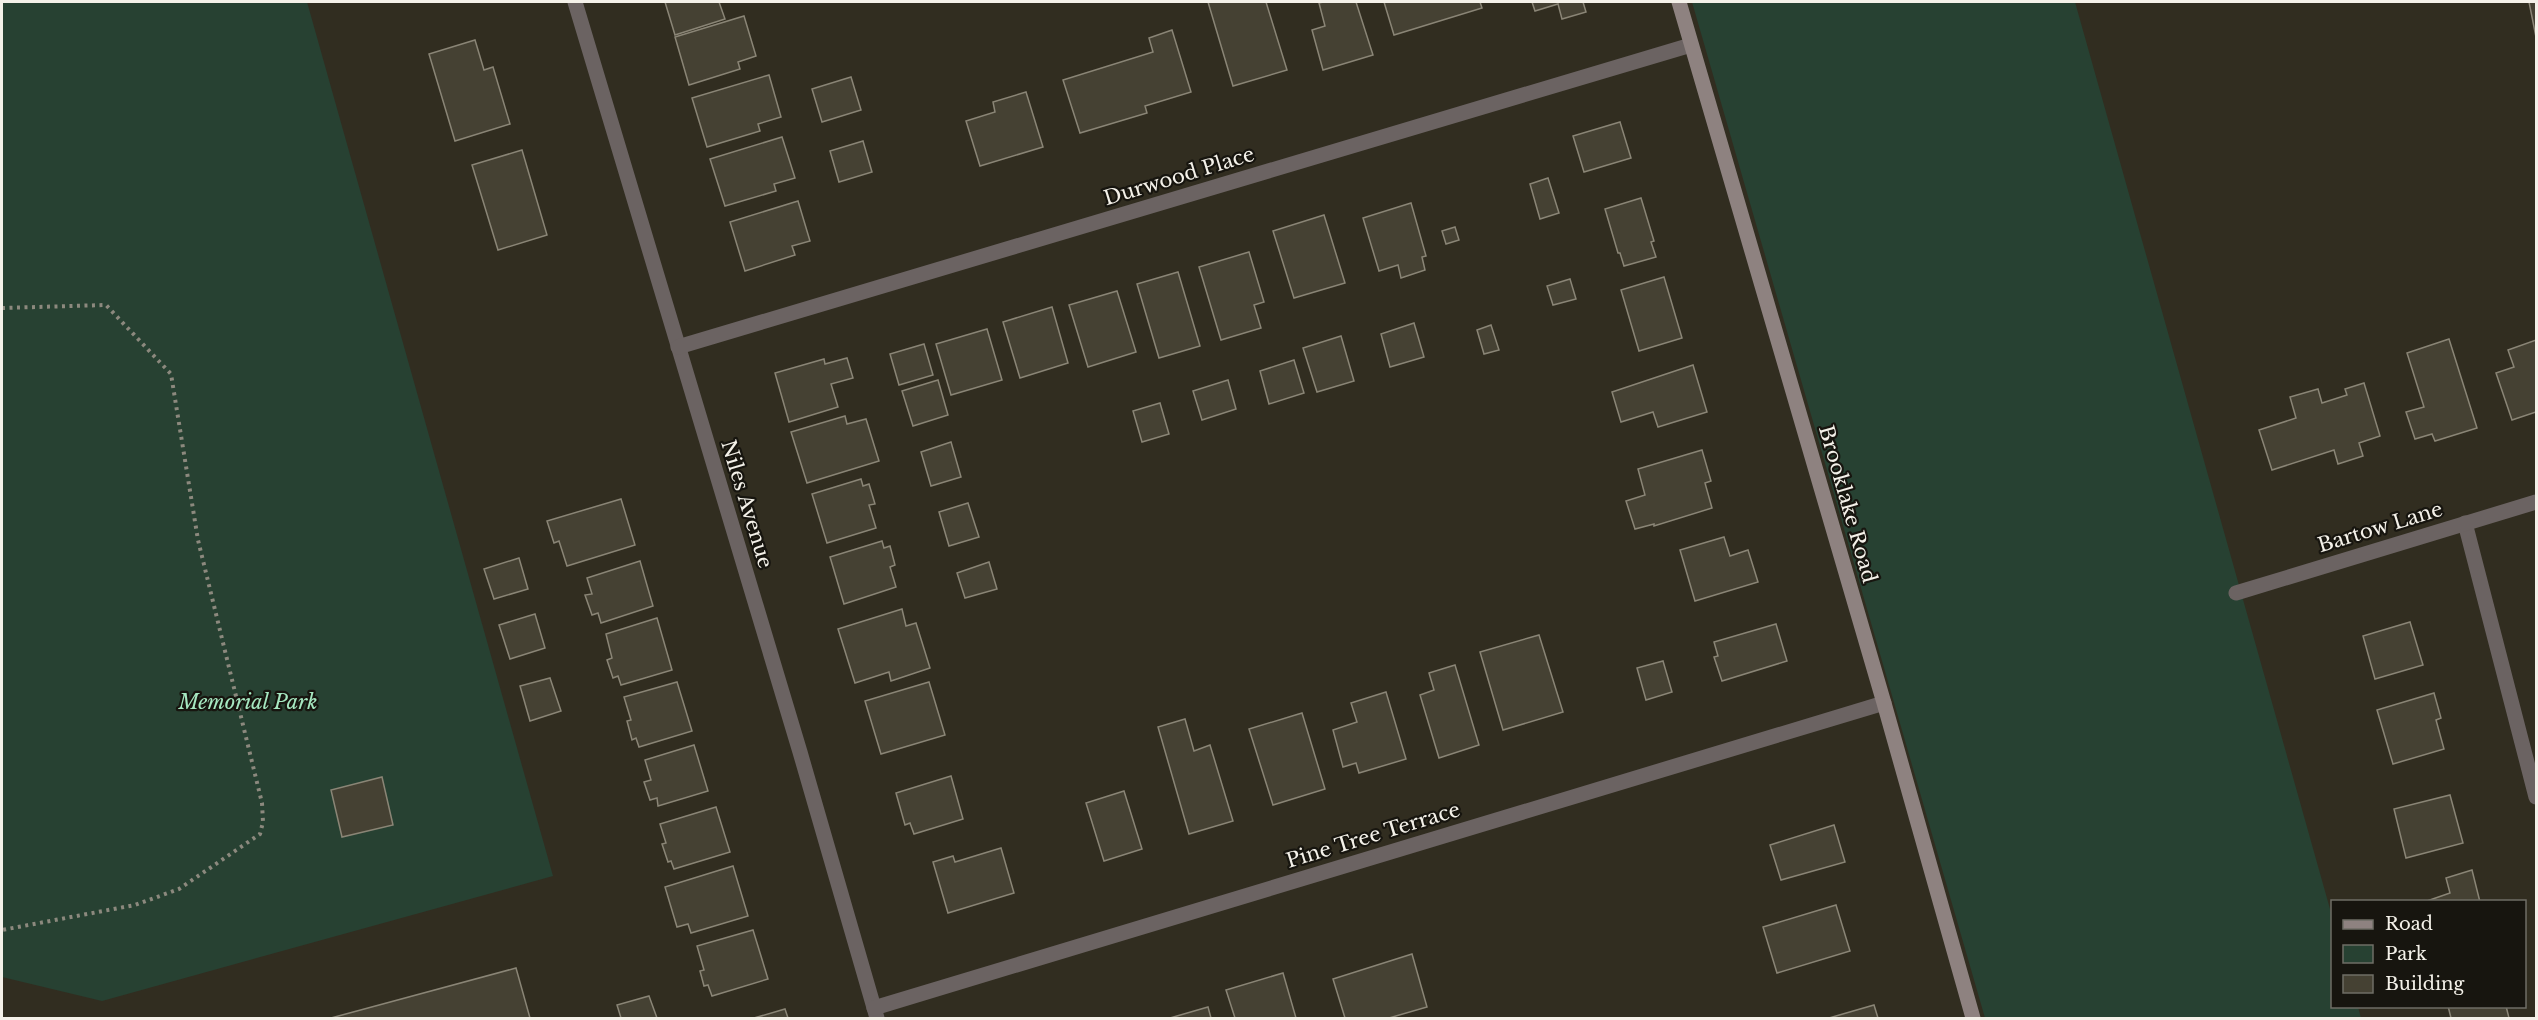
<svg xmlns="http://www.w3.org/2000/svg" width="2538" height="1020" font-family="'Libre Baskerville',serif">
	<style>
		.green { fill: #274132 }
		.building { fill: #454133; stroke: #8a8576; stroke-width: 1.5 }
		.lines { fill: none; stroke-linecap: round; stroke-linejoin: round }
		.path { stroke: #8c897e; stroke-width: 4; stroke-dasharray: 3 4.5; stroke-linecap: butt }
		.street { stroke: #6b6362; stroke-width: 15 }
		.secondary { stroke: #8e8280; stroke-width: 15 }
		.labels { text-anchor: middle; stroke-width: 4.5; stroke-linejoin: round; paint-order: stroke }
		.street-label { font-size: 20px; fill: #f4f1e9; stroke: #17150f }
		.park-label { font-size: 20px; font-style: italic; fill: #a6e8c1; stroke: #17150f }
	</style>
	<rect width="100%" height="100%" fill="#312d20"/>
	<g class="green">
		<polygon points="2,2 307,2 553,876 102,1001 2,977"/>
		<polygon points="1692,2 2075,2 2332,916 2332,1006 2358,1007 2361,1018 1985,1018"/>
	</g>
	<g class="building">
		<polygon points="665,2 719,2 725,19 675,35"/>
		<polygon points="1208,2 1266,2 1287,70 1233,86"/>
		<polygon points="1323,2 1356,2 1373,55 1323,70 1312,30 1325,26 1319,3"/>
		<polygon points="1384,2 1480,2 1482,8 1394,35"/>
		<polygon points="1532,2 1583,2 1586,12 1562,19 1558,4 1535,11"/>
		<polygon points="2529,2 2536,2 2536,37"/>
		<polygon points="744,16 756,56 738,62 740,69 689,85 675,37"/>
		<polygon points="1172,30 1191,92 1145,106 1147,113 1080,133 1063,80 1153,52 1149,38"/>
		<polygon points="475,40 484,70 493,67 510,124 455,141 429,54"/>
		<polygon points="769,75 781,117 758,124 760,131 707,147 692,98"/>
		<polygon points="851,77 861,110 822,122 812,89"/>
		<polygon points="1026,92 1043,147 980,166 966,121 995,112 993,102"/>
		<polygon points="1620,122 1631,158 1584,172 1573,136"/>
		<polygon points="782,137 795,178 774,184 776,191 725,206 710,159"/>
		<polygon points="863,141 872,172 839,182 830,151"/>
		<polygon points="522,150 547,235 498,250 472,165"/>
		<polygon points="1548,178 1559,213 1540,219 1530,184"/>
		<polygon points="1641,198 1654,241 1651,242 1656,257 1624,266 1620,253 1618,253 1605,209"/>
		<polygon points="798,201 810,241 792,246 795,255 745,271 730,222"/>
		<polygon points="1411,203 1426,256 1422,257 1425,270 1401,278 1398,265 1379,271 1363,218"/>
		<polygon points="1324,215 1345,283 1294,298 1273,231"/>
		<polygon points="1455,227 1459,240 1446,244 1442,231"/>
		<polygon points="1249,252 1264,302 1254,305 1261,328 1221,340 1199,267"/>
		<polygon points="1178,272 1200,346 1159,358 1137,284"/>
		<polygon points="1664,277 1682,338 1639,351 1621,290"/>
		<polygon points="1570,279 1576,299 1553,305 1547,286"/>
		<polygon points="1117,291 1136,352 1088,367 1069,305"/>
		<polygon points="1052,307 1068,363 1020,378 1003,322"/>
		<polygon points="1414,323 1424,357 1390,367 1381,334"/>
		<polygon points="1491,325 1499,350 1484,354 1477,330"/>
		<polygon points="987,329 1002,380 951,395 936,344"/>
		<polygon points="1341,336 1354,381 1317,392 1303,348"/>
		<polygon points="2449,339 2477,428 2435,441 2432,434 2415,439 2406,412 2424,407 2407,353"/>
		<polygon points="2536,340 2536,412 2512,420 2496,373 2514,367 2508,350"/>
		<polygon points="924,344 933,375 899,385 890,354"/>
		<polygon points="847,358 853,378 831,384 838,407 789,422 775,373 824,359 825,364"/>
		<polygon points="1294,360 1304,393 1269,404 1260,371"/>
		<polygon points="1693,365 1707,412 1658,427 1653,412 1621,422 1612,392"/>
		<polygon points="938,380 948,415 913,426 902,391"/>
		<polygon points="1228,380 1236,409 1202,420 1193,391"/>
		<polygon points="2364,383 2380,436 2359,443 2363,456 2338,464 2334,450 2272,470 2259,430 2296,418 2290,397 2318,389 2322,403 2347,395 2345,389"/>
		<polygon points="1160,403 1169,434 1142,442 1133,411"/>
		<polygon points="845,416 847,424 866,419 879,461 807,483 791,432"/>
		<polygon points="951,442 961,477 931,486 921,452"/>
		<polygon points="1702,450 1711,481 1705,483 1712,508 1654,526 1654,524 1635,529 1626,501 1645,495 1638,469"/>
		<polygon points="861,479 863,486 869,484 875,504 869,505 876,528 827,543 812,494"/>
		<polygon points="621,499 635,545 567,566 559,541 554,543 547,521"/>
		<polygon points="968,503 979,537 949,546 939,512"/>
		<polygon points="1724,537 1730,556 1748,550 1758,582 1695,601 1680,550"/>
		<polygon points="882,541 884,548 890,546 895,565 890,567 896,587 844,604 830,557"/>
		<polygon points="519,558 528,589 494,599 484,569"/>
		<polygon points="640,561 653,606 601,623 598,613 592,615 585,595 592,594 587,578"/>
		<polygon points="989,562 997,589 965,598 957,573"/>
		<polygon points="902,609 906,626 916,623 930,668 891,681 889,672 855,683 838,629"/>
		<polygon points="535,614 545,648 510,659 499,625"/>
		<polygon points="657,618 672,670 621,685 618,676 613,678 607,660 612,658 606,634"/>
		<polygon points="2410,622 2423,665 2375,679 2363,636"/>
		<polygon points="1776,624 1787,661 1722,681 1714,657 1718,656 1714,642"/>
		<polygon points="1539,635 1563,712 1503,730 1480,652"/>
		<polygon points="1663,661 1672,692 1646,700 1637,668"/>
		<polygon points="1455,665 1479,745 1439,758 1420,695 1434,690 1429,673"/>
		<polygon points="550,678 561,711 530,721 520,686"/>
		<polygon points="677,682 692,731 639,747 636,738 632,740 627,721 631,720 624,697"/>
		<polygon points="929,682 945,735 881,754 865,701"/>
		<polygon points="1386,692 1406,759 1359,773 1356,763 1343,767 1333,730 1357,722 1351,703"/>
		<polygon points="2434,693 2441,718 2436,720 2444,749 2393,764 2377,710"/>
		<polygon points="1302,713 1325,789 1273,805 1249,729"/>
		<polygon points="1185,719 1194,751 1210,745 1233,821 1189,834 1158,727"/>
		<polygon points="694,745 708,791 658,806 657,798 650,800 644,782 651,780 645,760"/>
		<polygon points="951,776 963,819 914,834 910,823 905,825 896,793"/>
		<polygon points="382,777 393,825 342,837 331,790"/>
		<polygon points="1124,791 1142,849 1104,861 1086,803"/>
		<polygon points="2450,795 2463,843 2406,858 2394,809"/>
		<polygon points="716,807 730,852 674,869 671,861 668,862 662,844 666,843 660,824"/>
		<polygon points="1834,825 1845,862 1781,880 1770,845"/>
		<polygon points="1001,848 1014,893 948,913 933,862 953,856 955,862"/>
		<polygon points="733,866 748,916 691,933 688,924 677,927 665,887"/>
		<polygon points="2472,870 2480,902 2424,902 2450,893 2446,878"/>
		<polygon points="1836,905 1850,951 1777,973 1763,927"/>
		<polygon points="753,930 768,979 712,996 708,985 704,986 700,971 704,970 697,946"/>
		<polygon points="1412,954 1427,1007 1389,1018 1345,1018 1333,979"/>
		<polygon points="516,968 530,1018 331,1018"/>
		<polygon points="1283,973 1296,1018 1235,1018 1226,990"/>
		<polygon points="649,996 657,1018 621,1018 617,1005"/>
		<polygon points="1874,1005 1878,1018 1829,1018"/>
		<polygon points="2448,1006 2506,1006 2509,1018 2451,1018"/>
		<polygon points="1208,1007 1211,1018 1170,1018"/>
		<polygon points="785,1009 788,1018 754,1018"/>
	</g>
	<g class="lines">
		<polyline class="path" points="2,308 106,305 171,374 198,540 262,803 263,822 260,834 179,889 135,905 2,930"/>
		<g class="street">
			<polyline points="575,2 800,752 877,1018"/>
			<polyline points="678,347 1691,45"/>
			<polyline points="2465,523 2536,797"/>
			<polyline points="2236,593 2536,502"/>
			<polyline points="874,1008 1884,703"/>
		</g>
		<polyline class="secondary" points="1679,2 1884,703 1973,1018"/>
	</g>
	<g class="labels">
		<g class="street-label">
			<text transform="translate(1179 176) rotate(-17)" y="7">Durwood Place</text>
			<text transform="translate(747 504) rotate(73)" y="7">Niles Avenue</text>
			<text transform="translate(1848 504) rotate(74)" y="7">Brooklake Road</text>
			<text transform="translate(2380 527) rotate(-17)" y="7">Bartow Lane</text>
			<text transform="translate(1373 835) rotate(-17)" y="7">Pine Tree Terrace</text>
		</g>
		<g class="park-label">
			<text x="248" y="709">Memorial Park</text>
		</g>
	</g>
	<rect width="2538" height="1020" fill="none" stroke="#f4f1e9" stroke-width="6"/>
	<rect x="2331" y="900" width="195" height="108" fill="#17150f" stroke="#6f6d66" stroke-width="1.5"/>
	<rect x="2343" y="920" width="30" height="9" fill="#8e8280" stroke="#6f6d66" stroke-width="1.5"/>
	<text x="2385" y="930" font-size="18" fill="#f4f1e9">Road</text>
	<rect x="2343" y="945" width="30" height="18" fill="#274132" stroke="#6f6d66" stroke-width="1.5"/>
	<text x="2385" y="960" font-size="18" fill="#f4f1e9">Park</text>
	<rect x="2343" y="975" width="30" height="18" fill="#454133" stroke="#6f6d66" stroke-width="1.5"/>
	<text x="2385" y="990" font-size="18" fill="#f4f1e9">Building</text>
</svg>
